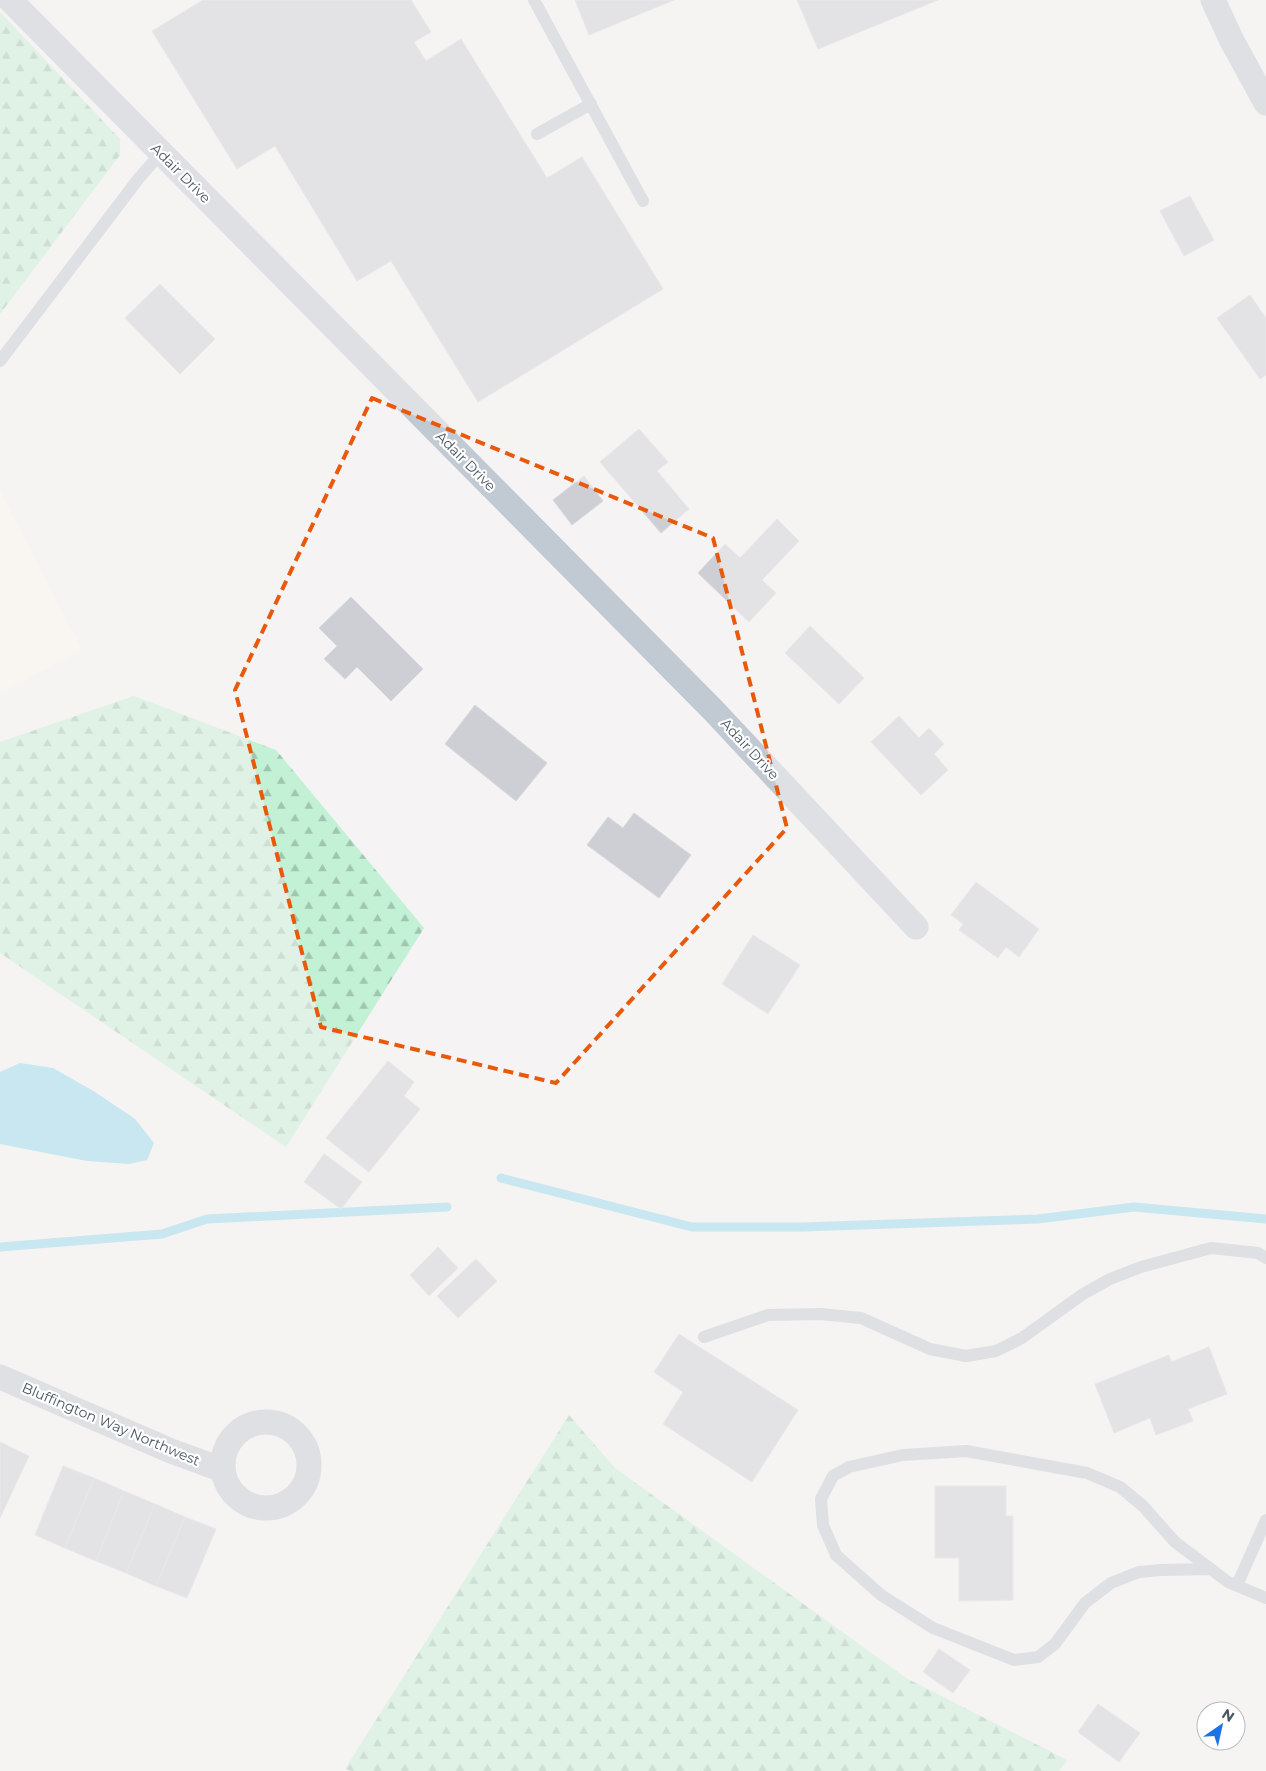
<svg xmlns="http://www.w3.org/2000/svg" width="1266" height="1771" font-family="Montserrat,sans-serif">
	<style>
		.commercial { fill: #fdf9ef }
		.forest { fill: url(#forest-firs) }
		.water { fill: #90daee }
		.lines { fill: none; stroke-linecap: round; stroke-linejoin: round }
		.stream { stroke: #90daee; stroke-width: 9 }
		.building { fill: #cdcfd5; stroke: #d7d9de }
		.service { stroke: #c1cad2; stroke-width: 12 }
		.minor { stroke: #c1cad2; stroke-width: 25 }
		.marked { fill: none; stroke: #e8590c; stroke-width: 4; stroke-dasharray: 10 6; stroke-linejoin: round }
		.labels { text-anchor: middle; stroke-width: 4.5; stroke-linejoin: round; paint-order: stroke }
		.street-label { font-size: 14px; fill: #4a5661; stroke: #fff }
	</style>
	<defs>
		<pattern id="forest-firs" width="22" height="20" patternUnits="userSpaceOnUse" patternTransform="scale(1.25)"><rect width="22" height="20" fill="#c3f1d5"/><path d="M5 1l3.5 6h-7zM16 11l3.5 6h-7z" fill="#a0c6b0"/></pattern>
	</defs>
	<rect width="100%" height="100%" fill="#f5f3f3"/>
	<polygon class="commercial" points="0,491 82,649 0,694"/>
	<g class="forest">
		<polygon points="0,12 120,139 120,155 0,314"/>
		<polygon points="134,696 276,750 424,928 286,1147 0,953 0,742"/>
		<polygon points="569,1415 615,1468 906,1678 1067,1760 1059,1771 352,1771 345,1769"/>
	</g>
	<polygon class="water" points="20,1063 53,1068 95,1092 135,1119 154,1143 147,1160 129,1164 87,1161 0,1144 0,1072"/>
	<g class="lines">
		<g class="stream">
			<polyline points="501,1178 692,1227 802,1227 1038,1219 1134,1207 1266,1219"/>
			<polyline points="0,1247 162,1234 207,1219 447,1207"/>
		</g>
	</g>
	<g class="building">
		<polygon points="203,0 411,0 431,32 414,42 426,61 461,39 547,178 582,157 663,289 478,402 391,261 357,281 275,146 237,169 152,31"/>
		<polygon points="575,0 674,0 589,35"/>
		<polygon points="797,0 938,0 818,49"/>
		<polygon points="1190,196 1214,240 1184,256 1160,211"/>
		<polygon points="160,284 215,339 180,374 125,318"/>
		<polygon points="1250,295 1266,318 1266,375 1260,379 1217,318"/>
		<polygon points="639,429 668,462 657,471 689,509 661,533 600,462"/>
		<polygon points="584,476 603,501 572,525 553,500"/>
		<polygon points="777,519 799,541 762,580 776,593 749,622 698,573 725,544 740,558"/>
		<polygon points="351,597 423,669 391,701 357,667 345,679 324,659 337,646 319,628"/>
		<polygon points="810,626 864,678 839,704 785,653"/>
		<polygon points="475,705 547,763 516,801 445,744"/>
		<polygon points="899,716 919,738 929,728 944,744 934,754 948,770 921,795 871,742"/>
		<polygon points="634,813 691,855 659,898 587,845 608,817 623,828"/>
		<polygon points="976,882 1039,929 1019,957 1006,947 998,958 959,930 963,924 951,915"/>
		<polygon points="753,935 800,965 768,1014 722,984"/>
		<polygon points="388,1061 414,1082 404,1096 420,1109 369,1172 326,1138"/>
		<polygon points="324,1154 362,1182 341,1209 304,1182"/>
		<polygon points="438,1247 458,1268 429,1296 410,1275"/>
		<polygon points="476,1259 497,1281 458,1318 437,1296"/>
		<polygon points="679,1334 798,1410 752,1482 663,1424 683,1392 654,1372"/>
		<polygon points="1209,1347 1227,1394 1188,1409 1193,1421 1156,1435 1150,1418 1114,1433 1095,1384 1169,1355 1171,1362"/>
		<polygon points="0,1442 29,1456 0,1518"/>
		<polygon points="63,1466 94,1478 65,1548 35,1535"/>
		<polygon points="94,1478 124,1491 96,1561 65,1548"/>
		<polygon points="935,1486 1006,1486 1006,1516 1013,1516 1013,1600 959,1601 959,1558 935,1558"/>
		<polygon points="124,1491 155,1504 126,1573 96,1561"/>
		<polygon points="155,1504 185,1517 156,1586 126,1573"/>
		<polygon points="185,1517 216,1529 187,1598 156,1586"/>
		<polygon points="939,1649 970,1670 953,1693 923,1672"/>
		<polygon points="1098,1704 1140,1733 1119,1762 1078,1732"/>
	</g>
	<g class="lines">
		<g class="service">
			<polyline points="534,0 643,201"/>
			<polyline points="537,134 591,104"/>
			<polyline points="0,361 139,178 161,153"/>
			<polyline points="704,1337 768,1315 820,1314 861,1318 930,1349 966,1356 996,1351 1022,1338 1083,1294 1110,1279 1141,1267 1211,1248 1258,1253 1266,1258"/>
			<polyline points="1211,1569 1161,1570 1139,1572 1111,1583 1085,1603 1055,1644 1038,1657 1014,1660 933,1628 881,1595 836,1555 823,1525 821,1499 833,1476 849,1467 903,1455 966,1451 1087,1473 1120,1487 1143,1506 1175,1542 1228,1582 1266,1598"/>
			<polyline points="1237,1585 1266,1520"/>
		</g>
		<g class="minor">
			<polyline points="10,0 713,710 916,927"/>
			<polyline points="1213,0 1231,39 1266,103"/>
			<polyline points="0,1377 171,1451 223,1470"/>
			<circle cx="266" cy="1465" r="43"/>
		</g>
	</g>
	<path d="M0 0H1266V1771H0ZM372,398L713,538L787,828L556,1083L321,1027L235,690Z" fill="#f5f3f3" fill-opacity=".55" fill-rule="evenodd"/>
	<path class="marked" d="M372,398L713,538L787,828L556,1083L321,1027L235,690Z"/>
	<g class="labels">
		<g class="street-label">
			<text transform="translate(181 173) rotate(45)" y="5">Adair Drive</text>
			<text transform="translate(466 461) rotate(45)" y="5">Adair Drive</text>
			<text transform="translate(750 749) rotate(47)" y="5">Adair Drive</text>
			<text transform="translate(111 1424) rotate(23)" y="5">Bluffington Way Northwest</text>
		</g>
	</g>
	<g transform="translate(1221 1726) rotate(34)"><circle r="24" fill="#ffffff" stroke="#b7bbc0"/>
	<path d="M0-4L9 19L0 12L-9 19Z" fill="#1a73e8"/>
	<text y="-8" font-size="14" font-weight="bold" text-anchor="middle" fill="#4a5661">N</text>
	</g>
</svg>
